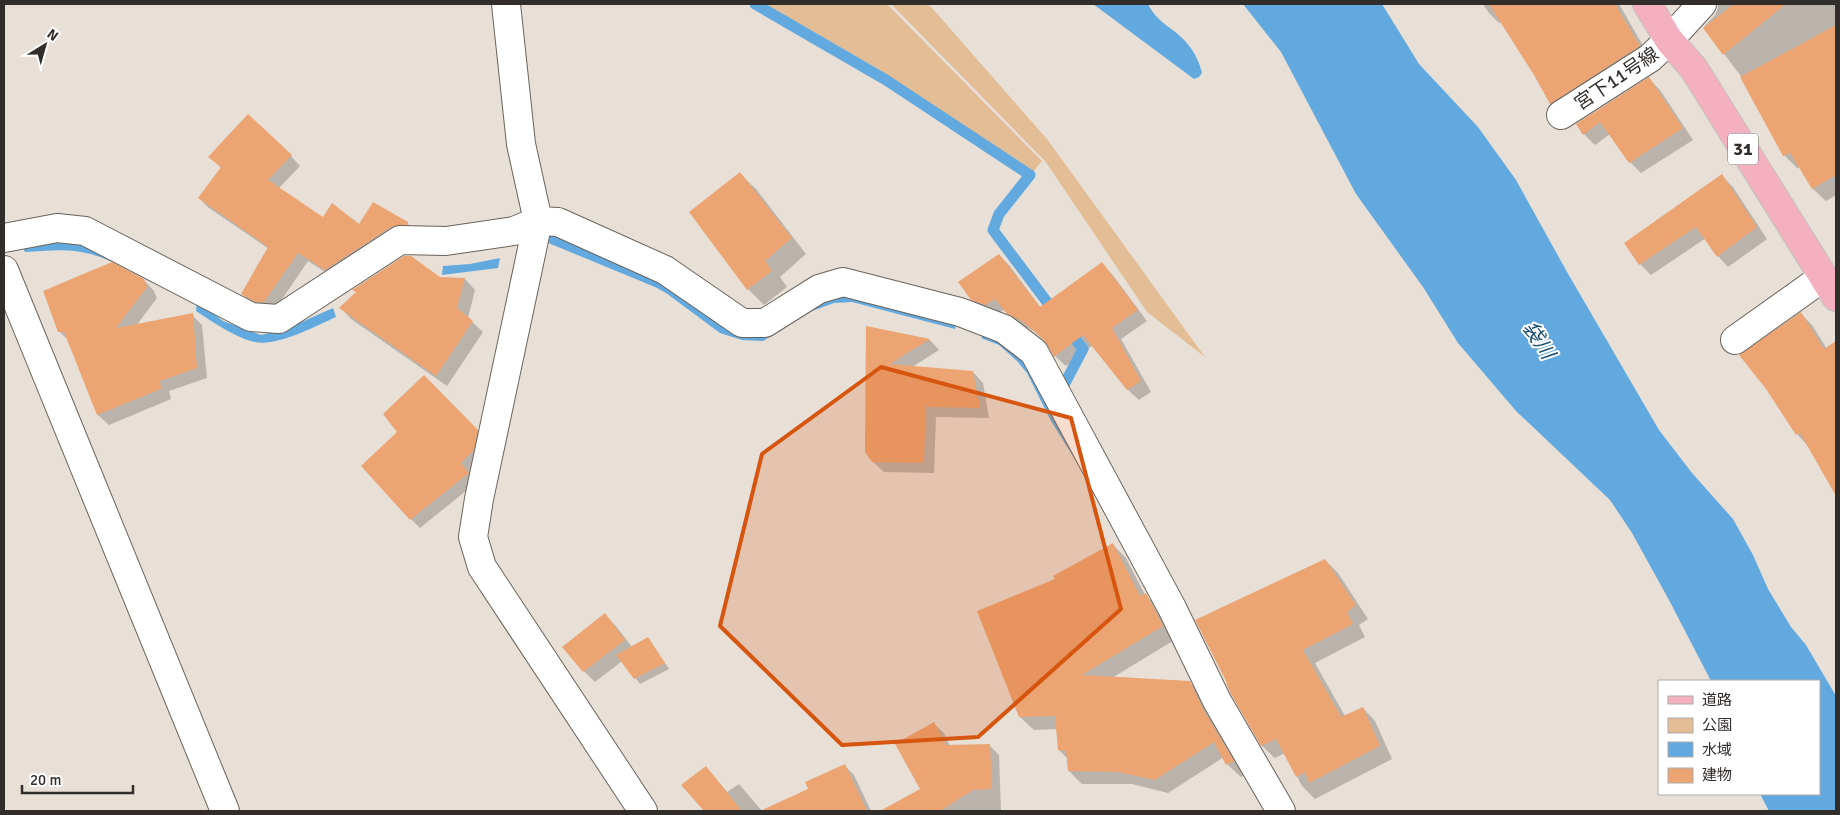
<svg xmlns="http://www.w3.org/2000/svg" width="1840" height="815" font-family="Signika,'Noto Sans JP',sans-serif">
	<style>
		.green { fill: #e2bd96 }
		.water { fill: #62a9df }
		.shadow { fill: #0003 }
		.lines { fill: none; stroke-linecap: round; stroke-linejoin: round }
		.stream { stroke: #62a9df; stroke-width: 11 }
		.building { fill: #eba472 }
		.minor-casing { stroke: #6a635b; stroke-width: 30 }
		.major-casing { stroke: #c1c0bf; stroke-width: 30 }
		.minor { stroke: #fff; stroke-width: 28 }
		.major { stroke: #f4b0bf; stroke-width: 28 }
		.marked { fill: #d6550f; fill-opacity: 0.2; stroke: #d6550f; stroke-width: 4; stroke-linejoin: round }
		.labels { text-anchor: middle; stroke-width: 4; stroke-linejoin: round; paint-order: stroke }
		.shield { fill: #fff; stroke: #6f6c6a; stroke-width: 1 }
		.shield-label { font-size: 18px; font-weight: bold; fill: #312d2a }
		.street-label { font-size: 19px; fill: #312d2a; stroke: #fff }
		.water-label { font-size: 20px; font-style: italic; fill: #164b6f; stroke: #fff }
	</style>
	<rect width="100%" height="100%" fill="#e8e0d7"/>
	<g class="green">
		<polygon points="765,4 887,4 1042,161 1032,173 883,72"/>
		<polygon points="891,4 927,4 933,9 1047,139 1205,357 1147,312 1045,161"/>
	</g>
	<g class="water">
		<path d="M1093,4H1148C1158,24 1173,27 1186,42C1194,51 1199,61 1202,73L1199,77L1194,79Z"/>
		<polygon points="1243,4 1382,4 1419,64 1478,127 1516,180 1567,272 1659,430 1692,473 1733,519 1753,555 1768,589 1791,627 1806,645 1836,696 1836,811 1769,811 1760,794 1819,794 1819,681 1711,681 1669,600 1632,533 1610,500 1516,411 1458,343 1423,287 1356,194 1281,52"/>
		<polygon points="549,233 660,280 719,323 828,297 853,297 956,323 955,329 852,302 834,303 812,311 763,341 742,340 720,333 666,293 655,287 546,242"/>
		<path d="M65,241L93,246L158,276L153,283C132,272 110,258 86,253C66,248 45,251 25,252L21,245Z"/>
		<polygon points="500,258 498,268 442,275 443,266 470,264"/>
		<path d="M197,301L223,321L261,335L286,329L333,308L336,317C316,326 276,347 255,342C238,339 211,321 196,311Z"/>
		<polygon points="985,333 1020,355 1033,372 1145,585 1086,477 1051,421 1027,373 1017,361 999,345 981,338"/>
	</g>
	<g class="shadow">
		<polygon points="1483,4 1619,4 1649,56 1561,113 1551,103 1536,74 1502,22 1499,23 1489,13"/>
		<polygon points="1718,4 1836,4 1836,195 1826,201 1813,189 1800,167 1797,168 1784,155 1743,79 1704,27 1715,15 1718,8"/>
		<polygon points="1649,79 1660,90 1693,140 1641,173 1630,162 1610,134 1595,145 1584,134 1577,125"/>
		<polygon points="291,156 300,166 279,188 323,219 359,226 407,223 417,233 336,279 308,261 274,311 252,304 243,294 269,249 209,208 199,198 221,168 210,157"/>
		<polygon points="740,174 756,189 806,254 780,277 787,287 764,305 748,289 691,212"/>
		<polygon points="1722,176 1733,187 1767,239 1728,267 1718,256 1706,238 1651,275 1640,264 1625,244"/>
		<polygon points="999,255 1009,265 1041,308 1102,264 1112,274 1147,321 1121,339 1151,392 1139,400 1128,390 1093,345 1066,366 1055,356 1047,342 1034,331 1019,324 1005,309 996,315 983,309 972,299"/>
		<polygon points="465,279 475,290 468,318 483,332 447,386 351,319 341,308"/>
		<polygon points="144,280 154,291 157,298 136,326 192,315 202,325 207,378 169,391 171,399 109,425 98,415 69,341 59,331"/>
		<polygon points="1801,314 1812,325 1827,349 1832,346 1836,351 1836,493 1808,446 1797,434"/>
		<polygon points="868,327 930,340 939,350 912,367 973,372 983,383 989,418 936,417 934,473 884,472 873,462"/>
		<polygon points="424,376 486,440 482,459 470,472 477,482 420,528 411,519"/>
		<polygon points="1113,545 1126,558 1145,595 1159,608 1176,639 1112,678 1189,682 1203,695 1246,774 1241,777 1227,764 1224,757 1168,793 1132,784 1082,784 1069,771 1068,759 1059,750 1058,729 1034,730 1020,717 1057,580"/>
		<polygon points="1325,560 1338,573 1368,619 1359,625 1365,637 1315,663 1345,716 1363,708 1375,721 1392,759 1315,799 1302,786 1285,753 1275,758 1262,746 1232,693"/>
		<polygon points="605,615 616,626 632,647 647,638 669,669 640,684 622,661 595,682 584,671"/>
		<polygon points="934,724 944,733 950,746 990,746 999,755 1001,811 883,811 922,789"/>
		<polygon points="844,765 854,775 871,811 763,811 810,789"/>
		<polygon points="706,768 727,792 739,784 762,811 705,811 704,808"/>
	</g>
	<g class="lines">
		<g class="stream">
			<polyline points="755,4 886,80 1030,175 999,214 993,230 1056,314"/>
			<polyline points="1064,385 1083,349 1067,329"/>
		</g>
	</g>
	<g class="building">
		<polygon points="1489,4 1615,4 1640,46 1550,104 1534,75"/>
		<polygon points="1734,4 1786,4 1723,55 1703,28"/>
		<polygon points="1836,25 1836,175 1812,189 1790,153 1783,156 1740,77"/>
		<polygon points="1649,77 1683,128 1629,163 1600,122 1583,135 1576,124"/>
		<polygon points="248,114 292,155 268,180 323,217 332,203 359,224 373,202 408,222 408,225 391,227 325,270 298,253 264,302 255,302 241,294 268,247 198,198 221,167 208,157"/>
		<polygon points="740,172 792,238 765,261 772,271 747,290 689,212"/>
		<polygon points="1722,174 1757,227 1717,257 1696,227 1639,265 1624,243"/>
		<polygon points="999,254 1040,307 1102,262 1138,310 1112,328 1141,381 1127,390 1083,335 1054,357 1044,340 1022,321 1007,314 995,299 985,305 971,300 958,282"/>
		<polygon points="404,256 411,256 440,277 465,278 457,308 473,321 436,376 339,308 356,292 352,290"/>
		<polygon points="112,262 144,279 147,287 116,328 193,313 197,368 160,381 161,389 97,415 64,332 58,332 43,291"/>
		<polygon points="1801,312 1824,349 1836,341 1836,496 1800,433 1796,435 1766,389 1739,355"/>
		<polygon points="866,326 930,339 890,364 973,371 980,408 926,407 924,463 872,462 865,452"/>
		<polygon points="424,375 478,430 474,450 461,463 469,473 410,520 361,466 397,432 383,414"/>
		<polygon points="1113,543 1140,596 1146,593 1163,626 1082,675 1190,681 1203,709 1234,761 1226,765 1214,742 1155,780 1118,772 1068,771 1066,751 1058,750 1055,716 1019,717 977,611 1055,579 1053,576"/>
		<polygon points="1325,559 1356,605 1347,612 1353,624 1303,650 1341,717 1363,707 1380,746 1309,783 1305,772 1296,777 1276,739 1261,746 1231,694 1226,683 1227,683 1195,620"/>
		<polygon points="605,613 625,640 583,672 562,647"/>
		<polygon points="648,637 665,663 634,679 616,655"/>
		<polygon points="934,722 946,745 990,744 992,789 973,790 940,811 880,811 920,789 895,744"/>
		<polygon points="845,764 867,811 760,811 808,789 805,782"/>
		<polygon points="706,766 742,811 704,811 681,785"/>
	</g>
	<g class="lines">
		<defs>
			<g id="minor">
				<polyline points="506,4 521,144 538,221 479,499 473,537 482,567 643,811"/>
				<polyline points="1561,115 1650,58 1669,40 1702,4"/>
				<polyline points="4,238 57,228 85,231 251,317 279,319 400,240 446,241 514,231 538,221 558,222 665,270 742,323 765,323 819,289 843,282 960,312 1004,329 1034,352 1172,608 1217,701 1281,811"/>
				<polyline points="4,270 225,811"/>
				<polyline points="1735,340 1822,278"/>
			</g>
			<polyline id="major" points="1647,4 1669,40 1694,69 1836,297"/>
		</defs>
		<use href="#minor" class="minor-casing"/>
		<use href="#major" class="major-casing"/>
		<use href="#minor" class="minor"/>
		<use href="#major" class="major"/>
	</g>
	<path class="marked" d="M881,367L1071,418L1121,609L978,737L842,745L720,626L762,454Z"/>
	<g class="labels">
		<rect class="shield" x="1728" y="133.5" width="30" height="31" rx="4"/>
		<g class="shield-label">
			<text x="1743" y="155">31</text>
		</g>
		<g class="street-label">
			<text transform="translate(1616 78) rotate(-34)" y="7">宮下11号線</text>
		</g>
		<g class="water-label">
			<text transform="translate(1539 340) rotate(57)" y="7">袋川</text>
		</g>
	</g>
	<rect width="1840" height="815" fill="none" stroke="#312d2a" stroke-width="10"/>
	<rect x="1658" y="680" width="162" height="115" fill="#ffffff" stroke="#adabaa"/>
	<rect x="1668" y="696" width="25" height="8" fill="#f4b0bf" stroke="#adabaa"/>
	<text x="1702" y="705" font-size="15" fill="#312d2a">道路</text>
	<rect x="1668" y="718" width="25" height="15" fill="#e2bd96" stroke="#adabaa"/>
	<text x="1702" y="730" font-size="15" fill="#312d2a">公園</text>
	<rect x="1668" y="742" width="25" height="15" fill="#62a9df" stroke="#adabaa"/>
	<text x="1702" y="755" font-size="15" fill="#312d2a">水域</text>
	<rect x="1668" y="768" width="25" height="15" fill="#eba472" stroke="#adabaa"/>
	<text x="1702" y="780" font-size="15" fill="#312d2a">建物</text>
	<g transform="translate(45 45) rotate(37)" stroke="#ffffff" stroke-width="4" paint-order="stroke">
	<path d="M0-4L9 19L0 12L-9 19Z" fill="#312d2a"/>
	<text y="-8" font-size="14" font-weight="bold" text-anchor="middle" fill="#312d2a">N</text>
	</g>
	<path d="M22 785v8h111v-8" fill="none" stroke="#312d2a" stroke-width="2.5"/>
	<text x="30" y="785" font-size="15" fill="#312d2a" stroke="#ffffff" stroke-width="4" paint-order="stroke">20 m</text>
</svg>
